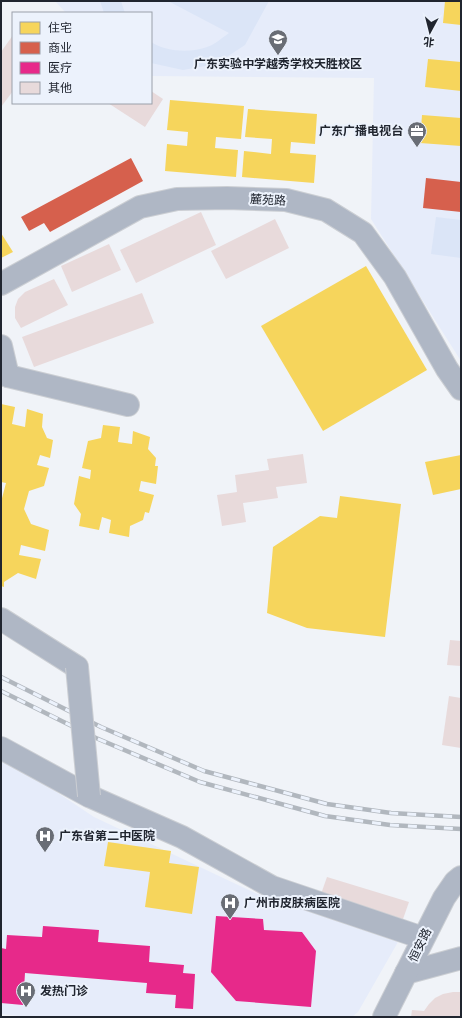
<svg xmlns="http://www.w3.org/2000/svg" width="462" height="1018" font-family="Figtree,'Noto Sans SC',sans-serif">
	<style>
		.built { fill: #e6ecfa }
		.green { fill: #dbe5f7 }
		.homes { fill: #f6d55c }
		.shops { fill: #d6604d }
		.health { fill: #e7298a }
		.building { fill: #e8dadb }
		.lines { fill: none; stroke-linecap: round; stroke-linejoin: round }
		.minor-casing { stroke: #cbced3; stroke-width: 24 }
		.minor { stroke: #afb7c5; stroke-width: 22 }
		.rail-casing { stroke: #b1b7be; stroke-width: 4.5 }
		.rail { stroke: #ecf2fc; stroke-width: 3; stroke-dasharray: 9; stroke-linecap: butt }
		.minor-bridge-casing { stroke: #cbced3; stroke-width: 24; stroke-linecap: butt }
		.minor-bridge { stroke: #afb7c5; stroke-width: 22 }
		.labels { text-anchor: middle; stroke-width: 4; stroke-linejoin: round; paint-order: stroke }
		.poi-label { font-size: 12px; font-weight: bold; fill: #20252f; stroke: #ecf2fc; text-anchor: start }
		.street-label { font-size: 12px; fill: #20252f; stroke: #ecf2fc }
	</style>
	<rect width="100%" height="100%" fill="#f0f3f8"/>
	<g class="built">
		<polygon points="55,1 461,1 461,361 371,219 374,78 151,76 151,13 66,13"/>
		<polygon points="1,755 94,817 255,893 398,942 358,1012 352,1017 28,1017 1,1014"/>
	</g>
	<g class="green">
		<polygon points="100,1 121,1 125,13 104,13"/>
		<path d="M168,1H269L245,45L216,64L183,70L151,63V42C165,52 192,53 207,47C214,45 222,38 229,33Z"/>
		<polygon points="436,217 461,220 461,258 431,254"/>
	</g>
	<g class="homes">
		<polygon points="445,1 461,2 461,25 443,23"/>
		<polygon points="428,59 461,62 461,91 425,87"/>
		<polygon points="170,100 244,106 241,139 216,137 215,148 238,150 236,177 165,171 167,144 187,146 188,132 167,130"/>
		<polygon points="248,109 317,114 315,144 291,142 290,153 316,155 314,183 242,177 244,151 271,154 272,139 245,137"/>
		<polygon points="422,115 461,118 461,146 420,143"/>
		<polygon points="1,233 13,252 1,258"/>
		<polygon points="366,266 427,370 323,431 261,326"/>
		<polygon points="1,404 15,407 12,424 25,427 27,409 43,414 42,427 47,438 53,440 50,458 40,455 37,465 49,468 44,486 29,491 24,509 31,524 49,530 45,551 21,545 19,555 41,559 36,579 18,573 4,582 4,587 1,586 1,502 6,483 1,482"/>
		<polygon points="103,425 120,427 118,442 132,444 133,431 150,437 148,449 156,458 155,466 158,466 156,484 141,481 139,491 154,495 149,513 145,512 143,520 130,526 129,537 109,533 111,520 102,517 99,530 79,526 81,514 74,504 79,476 90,479 91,470 82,468 88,441 101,438"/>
		<polygon points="461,455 461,489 433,495 425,462"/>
		<polygon points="340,496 401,504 385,637 307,628 267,613 273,547 320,516 337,518"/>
		<polygon points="108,842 171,851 169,863 199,867 192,914 145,907 150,872 104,866"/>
	</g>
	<g class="shops">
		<polygon points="131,158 143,181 50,232 44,223 29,231 21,217"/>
		<polygon points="426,178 461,182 461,212 423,208"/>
	</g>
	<g class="health">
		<polygon points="216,916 263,919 264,930 302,932 316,951 311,1007 236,1001 211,972"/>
		<polygon points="43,926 99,930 98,942 150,946 149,962 184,965 183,973 195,974 193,1009 175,1008 176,995 146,993 147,983 25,973 23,1005 1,1003 1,948 6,949 7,935 42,937"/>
	</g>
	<g class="building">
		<polygon points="13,35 13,91 1,107 1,52"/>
		<polygon points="151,91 163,99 145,127 108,103 151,103"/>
		<polygon points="201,212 216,245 136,283 120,250"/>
		<polygon points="275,219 289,248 226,279 211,251"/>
		<polygon points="109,244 121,270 72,292 61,266"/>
		<polygon points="54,279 68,305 21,328 15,318 15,307 18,299 25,292"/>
		<polygon points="142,293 154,323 34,367 22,337"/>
		<polygon points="303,454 307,483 276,487 278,498 243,503 246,522 222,526 217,495 237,492 235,475 269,470 267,459"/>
		<polygon points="450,640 461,641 461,666 447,665"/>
		<polygon points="449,696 461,698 461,748 442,745"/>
		<polygon points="327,877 409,902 403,919 321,894"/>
		<polygon points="453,992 461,992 461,1017 411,1017 412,1010 424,1011 429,1004 435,998 443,994"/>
	</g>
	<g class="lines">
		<defs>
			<g id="minor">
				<polyline points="1,284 140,207 177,199 227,198 286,200 326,210 363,233 395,277 447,369 461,389"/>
				<polyline points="1,346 8,376"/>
				<polyline points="8,376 128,405"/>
				<polyline points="1,619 77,667"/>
				<polyline points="1,748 89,796 182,837 272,887 423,938"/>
				<polyline points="406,973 461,958"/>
				<polyline points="384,1017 444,898 455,882 461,877"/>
			</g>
		</defs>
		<use href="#minor" class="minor-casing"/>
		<use href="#minor" class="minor"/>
		<defs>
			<g id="rail">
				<polyline points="1,677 101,727 204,771 327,804 391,813 461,817"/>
				<polyline points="1,691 96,738 200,782 325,816 390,825 461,829"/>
			</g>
		</defs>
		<use href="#rail" class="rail-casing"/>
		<use href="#rail" class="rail"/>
		<defs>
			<polyline id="minor-bridge" points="77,667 89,796"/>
		</defs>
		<use href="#minor-bridge" class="minor-bridge-casing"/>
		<use href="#minor-bridge" class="minor-bridge"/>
	</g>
	<defs>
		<symbol id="school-pin" viewBox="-11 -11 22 30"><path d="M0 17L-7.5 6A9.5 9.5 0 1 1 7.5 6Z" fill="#696d75" stroke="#ecf2fc"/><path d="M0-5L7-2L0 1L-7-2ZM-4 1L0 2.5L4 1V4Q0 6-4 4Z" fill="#fff"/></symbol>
		<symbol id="office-pin" viewBox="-11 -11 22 30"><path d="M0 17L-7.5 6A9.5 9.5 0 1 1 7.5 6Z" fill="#696d75" stroke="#ecf2fc"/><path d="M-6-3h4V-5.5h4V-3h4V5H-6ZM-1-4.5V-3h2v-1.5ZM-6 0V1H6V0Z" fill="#fff"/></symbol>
		<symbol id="hospital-pin" viewBox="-11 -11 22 30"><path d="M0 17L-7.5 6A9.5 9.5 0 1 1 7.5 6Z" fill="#696d75" stroke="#ecf2fc"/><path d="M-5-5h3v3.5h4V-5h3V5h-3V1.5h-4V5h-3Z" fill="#fff"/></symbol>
	</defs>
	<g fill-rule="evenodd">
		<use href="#school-pin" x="267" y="28" width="22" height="30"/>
		<use href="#office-pin" x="406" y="120" width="22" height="30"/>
		<use href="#hospital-pin" x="34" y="825" width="22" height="30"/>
		<use href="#hospital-pin" x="219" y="892" width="22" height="30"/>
		<use href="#hospital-pin" x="15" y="980" width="22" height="30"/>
	</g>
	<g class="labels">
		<g class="poi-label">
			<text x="278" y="68" text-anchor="middle">广东实验中学越秀学校天胜校区</text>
			<text x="403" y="135" text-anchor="end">广东广播电视台</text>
			<text x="59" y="840">广东省第二中医院</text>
			<text x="244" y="907">广州市皮肤病医院</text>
			<text x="40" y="995">发热门诊</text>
		</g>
		<g class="street-label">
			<text transform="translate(268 200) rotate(3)" y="4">麓苑路</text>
			<text transform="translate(420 945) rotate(-64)" y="4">恒安路</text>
		</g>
	</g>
	<rect width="462" height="1018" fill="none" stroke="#20252f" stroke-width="4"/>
	<rect x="12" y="12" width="140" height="92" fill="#ecf2fc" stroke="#9aa0aa"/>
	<rect x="20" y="22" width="20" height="12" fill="#f6d55c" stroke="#9aa0aa"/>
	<text x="48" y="32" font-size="12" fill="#20252f">住宅</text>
	<rect x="20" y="42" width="20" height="12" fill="#d6604d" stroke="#9aa0aa"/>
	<text x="48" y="52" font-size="12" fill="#20252f">商业</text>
	<rect x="20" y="62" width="20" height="12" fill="#e7298a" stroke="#9aa0aa"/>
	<text x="48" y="72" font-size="12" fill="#20252f">医疗</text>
	<rect x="20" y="82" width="20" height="12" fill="#e8dadb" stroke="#9aa0aa"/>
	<text x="48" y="92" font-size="12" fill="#20252f">其他</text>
	<g transform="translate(430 32) rotate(187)" stroke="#ecf2fc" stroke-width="3" paint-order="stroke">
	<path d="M0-3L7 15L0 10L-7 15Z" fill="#20252f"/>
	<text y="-6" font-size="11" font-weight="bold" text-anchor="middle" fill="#20252f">北</text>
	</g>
</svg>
